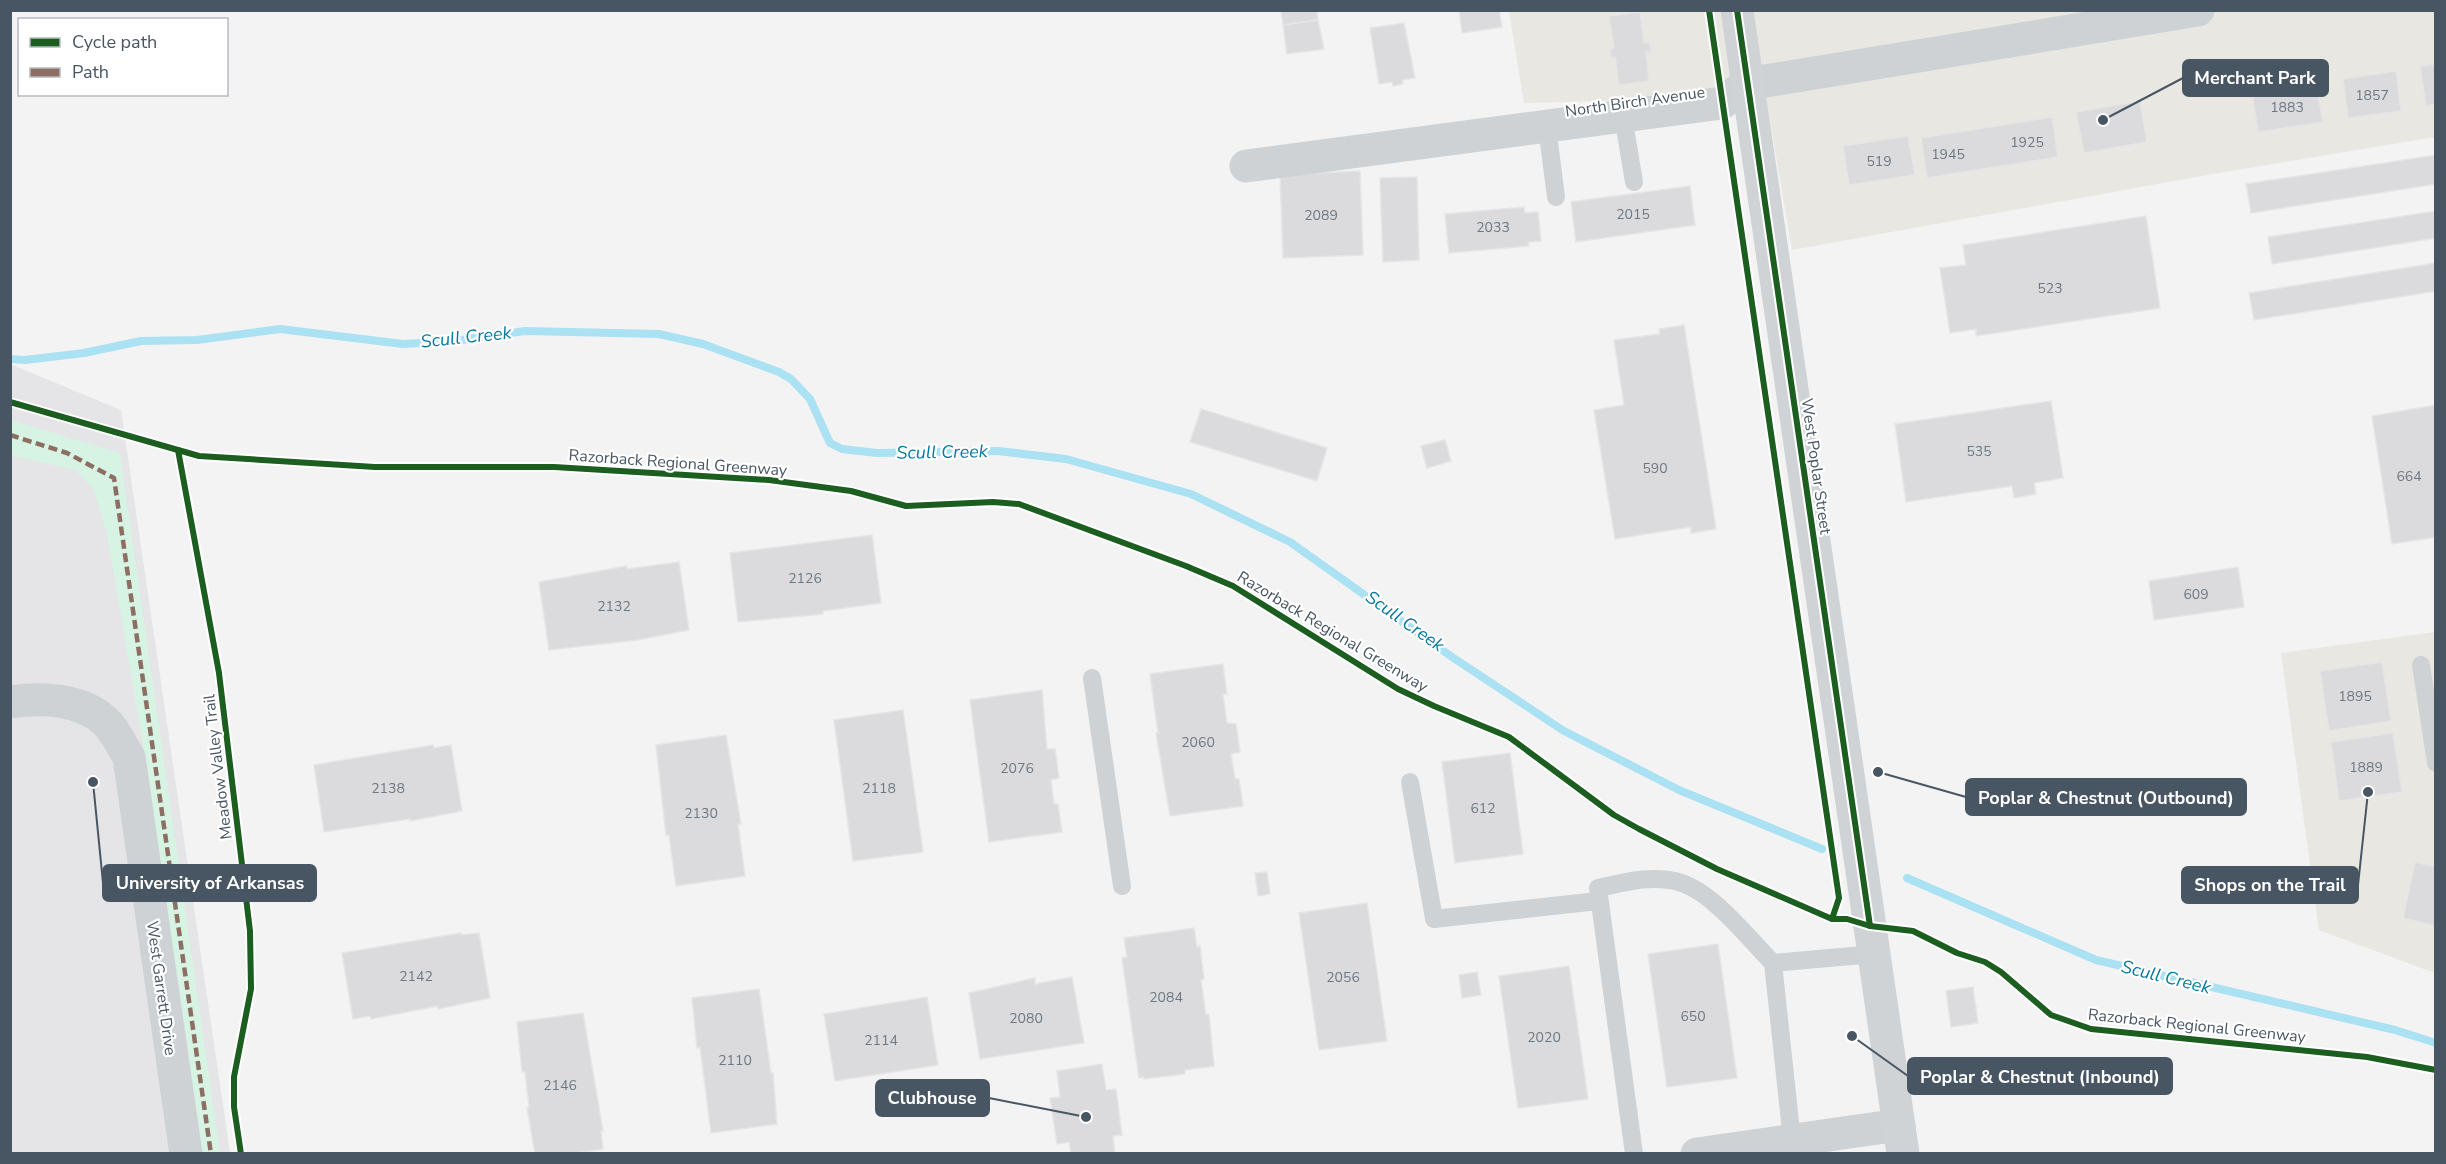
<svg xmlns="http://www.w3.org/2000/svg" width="2446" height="1164" font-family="'Nunito Sans',sans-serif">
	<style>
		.commercial { fill: #e8e7e2 }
		.education { fill: #e5e4e6 }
		.green { fill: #d7f3e3 }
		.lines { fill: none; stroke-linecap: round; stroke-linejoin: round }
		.stream { stroke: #aae1f3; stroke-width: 8 }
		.building { fill: #dbdbdd; stroke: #e5e5e6; stroke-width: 1.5 }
		.lane { stroke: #cfd2d4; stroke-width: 18 }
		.street { stroke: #cfd2d4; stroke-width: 33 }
		.secondary { stroke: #d0d3d5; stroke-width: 33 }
		.quiet { stroke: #8d6e63; stroke-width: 4.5; stroke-dasharray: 9 4.5; stroke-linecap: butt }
		.cycleway-casing { stroke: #fff; stroke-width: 10 }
		.cycleway { stroke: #1b5e20; stroke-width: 6 }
		.labels { text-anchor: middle; stroke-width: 4.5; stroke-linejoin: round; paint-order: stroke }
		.number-label { font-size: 14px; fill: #6e7882 }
		.street-label { font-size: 16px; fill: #485562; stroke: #fff }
		.water-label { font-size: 18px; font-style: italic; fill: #057aa1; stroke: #fff }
		.leader { fill: none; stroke: #485562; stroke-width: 2 }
		.callout-dot { fill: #485562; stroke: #fff; stroke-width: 2 }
		.callout { fill: #485562; stroke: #485562; stroke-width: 2 }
		.callout-label { font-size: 18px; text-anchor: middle; font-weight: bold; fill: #fff }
	</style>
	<rect width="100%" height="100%" fill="#f4f3f3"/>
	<g class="commercial">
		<polygon points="1509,11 2435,11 2435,137 2207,175 1792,250 1766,97 1524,103"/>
		<polygon points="2435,632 2435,973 2319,930 2281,653"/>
	</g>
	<polygon class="education" points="10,364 121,410 230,1153 11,1153"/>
	<polygon class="green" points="11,420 120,453 220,1153 201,1153 144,751 107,534 93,488 75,470 11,455"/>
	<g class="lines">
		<g class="stream">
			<polyline points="10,359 25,360 84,353 141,341 197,340 280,329 403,344 455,341 525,331 659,334 703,344 779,372 791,379 810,399 830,443 842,449 877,453 998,451 1066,459 1191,494 1290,542 1452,657 1564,731 1679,790 1822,849"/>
			<polyline points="1907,878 2096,960 2395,1030 2436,1043"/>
		</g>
	</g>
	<g class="building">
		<polygon points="1281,10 1317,10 1318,20 1283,25"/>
		<polygon points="1459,10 1499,10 1502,27 1462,33"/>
		<polygon points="1640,12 1644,43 1650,43 1651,52 1646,52 1649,81 1619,85 1615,57 1611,58 1610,49 1614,48 1609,16"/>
		<polygon points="1318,20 1324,49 1287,54 1283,25"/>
		<polygon points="1404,23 1415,78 1402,80 1403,84 1393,86 1392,82 1379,84 1370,28"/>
		<polygon points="2436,64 2436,104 2426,106 2420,66"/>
		<polygon points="2396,71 2401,111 2348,118 2343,79"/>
		<polygon points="2316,82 2323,122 2258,132 2252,92"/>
		<polygon points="2140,101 2147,142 2084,153 2076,112"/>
		<polygon points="2052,117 2058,157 1927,178 1921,138"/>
		<polygon points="1908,136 1915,175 1849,185 1843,146"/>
		<polygon points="2436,155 2436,184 2251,213 2246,184"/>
		<polygon points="1360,171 1363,255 1283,258 1280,175"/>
		<polygon points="1417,177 1419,260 1383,262 1380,178"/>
		<polygon points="1690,186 1695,225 1576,242 1571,202"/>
		<polygon points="1524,207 1525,213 1538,212 1541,241 1528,242 1529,246 1449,253 1445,214"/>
		<polygon points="2436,211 2436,238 2272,264 2268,237"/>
		<polygon points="2146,216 2160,308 1976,336 1976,329 1950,333 1940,268 1966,265 1963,245"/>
		<polygon points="2436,263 2436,291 2254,320 2249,293"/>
		<polygon points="1684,325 1716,529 1691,533 1691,527 1615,539 1594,410 1624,405 1614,340 1660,334 1659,329"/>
		<polygon points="2051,401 2063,478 2034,483 2036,494 2014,498 2012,486 1906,502 1895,424"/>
		<polygon points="2436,405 2436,537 2392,544 2372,416"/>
		<polygon points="1201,409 1327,448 1317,481 1190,442"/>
		<polygon points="1445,440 1451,461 1427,468 1421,446"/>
		<polygon points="872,535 881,603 823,611 823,614 738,622 730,553"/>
		<polygon points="679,562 689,630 638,640 549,650 539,582 627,566 627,569"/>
		<polygon points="2238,567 2244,607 2154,620 2149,581"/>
		<polygon points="2382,662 2391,721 2329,731 2320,671"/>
		<polygon points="1223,664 1227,694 1223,694 1227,723 1236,724 1240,752 1231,754 1235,779 1239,779 1243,806 1170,816 1156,733 1158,733 1150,674"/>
		<polygon points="1042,690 1047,749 1055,749 1059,778 1051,780 1054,804 1058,804 1062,832 989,842 970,700"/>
		<polygon points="903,710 923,852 853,861 834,720"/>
		<polygon points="2393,733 2402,792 2339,801 2331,742"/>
		<polygon points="726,735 741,824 738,824 745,876 676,886 669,835 666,835 656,745"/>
		<polygon points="433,745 434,748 451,745 462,811 410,821 410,819 324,832 314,765"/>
		<polygon points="1510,753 1523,854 1455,863 1442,762"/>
		<polygon points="2415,862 2436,867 2436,926 2403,918"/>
		<polygon points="1267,872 1270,894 1258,896 1255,873"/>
		<polygon points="1367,903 1387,1041 1319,1050 1299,913"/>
		<polygon points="1194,928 1197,947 1200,946 1204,979 1201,980 1206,1015 1209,1014 1214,1066 1185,1070 1185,1074 1144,1079 1144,1077 1139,1078 1122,958 1127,957 1124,938"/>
		<polygon points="461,933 461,935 479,933 490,998 438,1009 438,1006 371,1019 370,1016 353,1019 342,953"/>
		<polygon points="1718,944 1737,1078 1667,1087 1648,954"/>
		<polygon points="1569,966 1588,1099 1518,1108 1499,976"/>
		<polygon points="1477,972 1481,995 1462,998 1459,975"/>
		<polygon points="1072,977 1084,1043 980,1059 969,993 1035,978 1035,984"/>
		<polygon points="1973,987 1978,1023 1951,1027 1946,991"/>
		<polygon points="759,989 771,1073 773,1073 777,1124 711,1133 700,1047 697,1048 692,998"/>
		<polygon points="927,997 938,1065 835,1081 824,1014"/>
		<polygon points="583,1013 603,1131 601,1131 603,1149 568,1154 535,1154 527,1108 529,1108 525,1072 522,1072 517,1022"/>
		<polygon points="1102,1064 1106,1090 1116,1089 1122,1135 1113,1136 1115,1154 1071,1154 1069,1142 1057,1144 1050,1098 1060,1097 1057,1071"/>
	</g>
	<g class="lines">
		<g class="lane">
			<polyline points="1623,116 1634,182"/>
			<polyline points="1547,127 1556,197"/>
			<polyline points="2421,665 2436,763"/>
			<polyline points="1092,678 1122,886"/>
			<polyline points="1410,782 1434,919 1598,901"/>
			<polyline points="1773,963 1792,1140"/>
			<path d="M1634,1154L1598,888C1623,883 1649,875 1675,881C1711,889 1747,937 1773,963L1874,954"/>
		</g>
		<g class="street">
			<polyline points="1246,166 1722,103 1747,84 2198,10"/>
			<path d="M10,702C42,697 81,699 105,721C115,730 122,746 129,757L186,1154"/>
			<polyline points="1697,1154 1899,1125"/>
		</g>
		<polyline class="secondary" points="1737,10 1903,1154"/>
		<polyline class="quiet" points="10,435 67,453 114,478 211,1154"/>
		<defs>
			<g id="cycleway">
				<path d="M1709,10C1752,307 1793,603 1839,898L1832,919"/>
				<polyline points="1737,10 1870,926"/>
				<polyline points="10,402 199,456 375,467 554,467 769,480 851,491 906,506 993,502 1019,504 1186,566 1233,586 1398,689 1434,706 1509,737 1614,815 1639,829 1717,869 1832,919 1847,919 1870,926 1913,931 1957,953 1985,962 2001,972 2051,1015 2091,1029 2367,1057 2436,1070"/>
				<polyline points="178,450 219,673 250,931 251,989 234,1077 234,1107 241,1154"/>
			</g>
		</defs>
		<use href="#cycleway" class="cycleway-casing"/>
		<use href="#cycleway" class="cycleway"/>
	</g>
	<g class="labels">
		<g class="number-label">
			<text x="2372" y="100">1857</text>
			<text x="2287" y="112">1883</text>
			<text x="2027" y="147">1925</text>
			<text x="1948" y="159">1945</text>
			<text x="1879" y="166">519</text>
			<text x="1633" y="219">2015</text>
			<text x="1321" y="220">2089</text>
			<text x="1493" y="232">2033</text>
			<text x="2050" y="293">523</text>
			<text x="1979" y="456">535</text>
			<text x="1655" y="473">590</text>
			<text x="2409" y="481">664</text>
			<text x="805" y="583">2126</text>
			<text x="2196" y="599">609</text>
			<text x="614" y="611">2132</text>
			<text x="2355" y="701">1895</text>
			<text x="1198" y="747">2060</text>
			<text x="2366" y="772">1889</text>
			<text x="1017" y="773">2076</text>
			<text x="388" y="793">2138</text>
			<text x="879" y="793">2118</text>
			<text x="1483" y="813">612</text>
			<text x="701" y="818">2130</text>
			<text x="416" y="981">2142</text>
			<text x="1343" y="982">2056</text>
			<text x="1166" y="1002">2084</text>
			<text x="1693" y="1021">650</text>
			<text x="1026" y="1023">2080</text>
			<text x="1544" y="1042">2020</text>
			<text x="881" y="1045">2114</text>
			<text x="735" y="1065">2110</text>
			<text x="560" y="1090">2146</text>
		</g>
		<g class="street-label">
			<text transform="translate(1635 101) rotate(-8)" y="6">North Birch Avenue</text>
			<text transform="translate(678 462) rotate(4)" y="6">Razorback Regional Greenway</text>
			<text transform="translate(1817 466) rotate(82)" y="6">West Poplar Street</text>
			<text transform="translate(1333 631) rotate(31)" y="6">Razorback Regional Greenway</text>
			<text transform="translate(217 767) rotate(-97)" y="6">Meadow Valley Trail</text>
			<text transform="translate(162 988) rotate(82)" y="6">West Garrett Drive</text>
			<text transform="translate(2197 1025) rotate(6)" y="6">Razorback Regional Greenway</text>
		</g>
		<g class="water-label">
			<text transform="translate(466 337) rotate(-6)" y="6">Scull Creek</text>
			<text transform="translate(942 452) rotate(-1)" y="6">Scull Creek</text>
			<text transform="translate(1405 621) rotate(35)" y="6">Scull Creek</text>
			<text transform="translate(2166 977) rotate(14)" y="6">Scull Creek</text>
		</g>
	</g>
	<path class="leader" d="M2103 120L2183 78M1878 772L1966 797M93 782L103 883M2368 792L2358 885M1852 1036L1908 1076M1086 1117L989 1098"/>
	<g class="callout-dot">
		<circle cx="2103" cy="120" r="6"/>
		<circle cx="1878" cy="772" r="6"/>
		<circle cx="93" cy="782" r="6"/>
		<circle cx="2368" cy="792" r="6"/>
		<circle cx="1852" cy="1036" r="6"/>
		<circle cx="1086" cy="1117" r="6"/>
	</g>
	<g class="callout">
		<rect x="2183" y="60" width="145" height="36" rx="6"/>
		<rect x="1966" y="779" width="280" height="36" rx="6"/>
		<rect x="103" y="865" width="213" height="36" rx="6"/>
		<rect x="2182" y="867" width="176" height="36" rx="6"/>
		<rect x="1908" y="1058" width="264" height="36" rx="6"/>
		<rect x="876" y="1080" width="113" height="36" rx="6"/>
	</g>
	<g class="callout-label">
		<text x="2255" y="84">Merchant Park</text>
		<text x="2106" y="804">Poplar &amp; Chestnut (Outbound)</text>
		<text x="210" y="889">University of Arkansas</text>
		<text x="2270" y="891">Shops on the Trail</text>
		<text x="2040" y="1083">Poplar &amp; Chestnut (Inbound)</text>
		<text x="932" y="1104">Clubhouse</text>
	</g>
	<rect width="2446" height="1164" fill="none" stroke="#485562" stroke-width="24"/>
	<rect x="18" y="18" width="210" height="78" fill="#ffffff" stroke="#b6bbc0" stroke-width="1.5"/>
	<rect x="30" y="38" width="30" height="9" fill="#1b5e20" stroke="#b6bbc0" stroke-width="1.5"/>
	<text x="72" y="48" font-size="18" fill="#485562">Cycle path</text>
	<rect x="30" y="68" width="30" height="9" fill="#8d6e63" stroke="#b6bbc0" stroke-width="1.5"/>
	<text x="72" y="78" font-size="18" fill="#485562">Path</text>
</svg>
